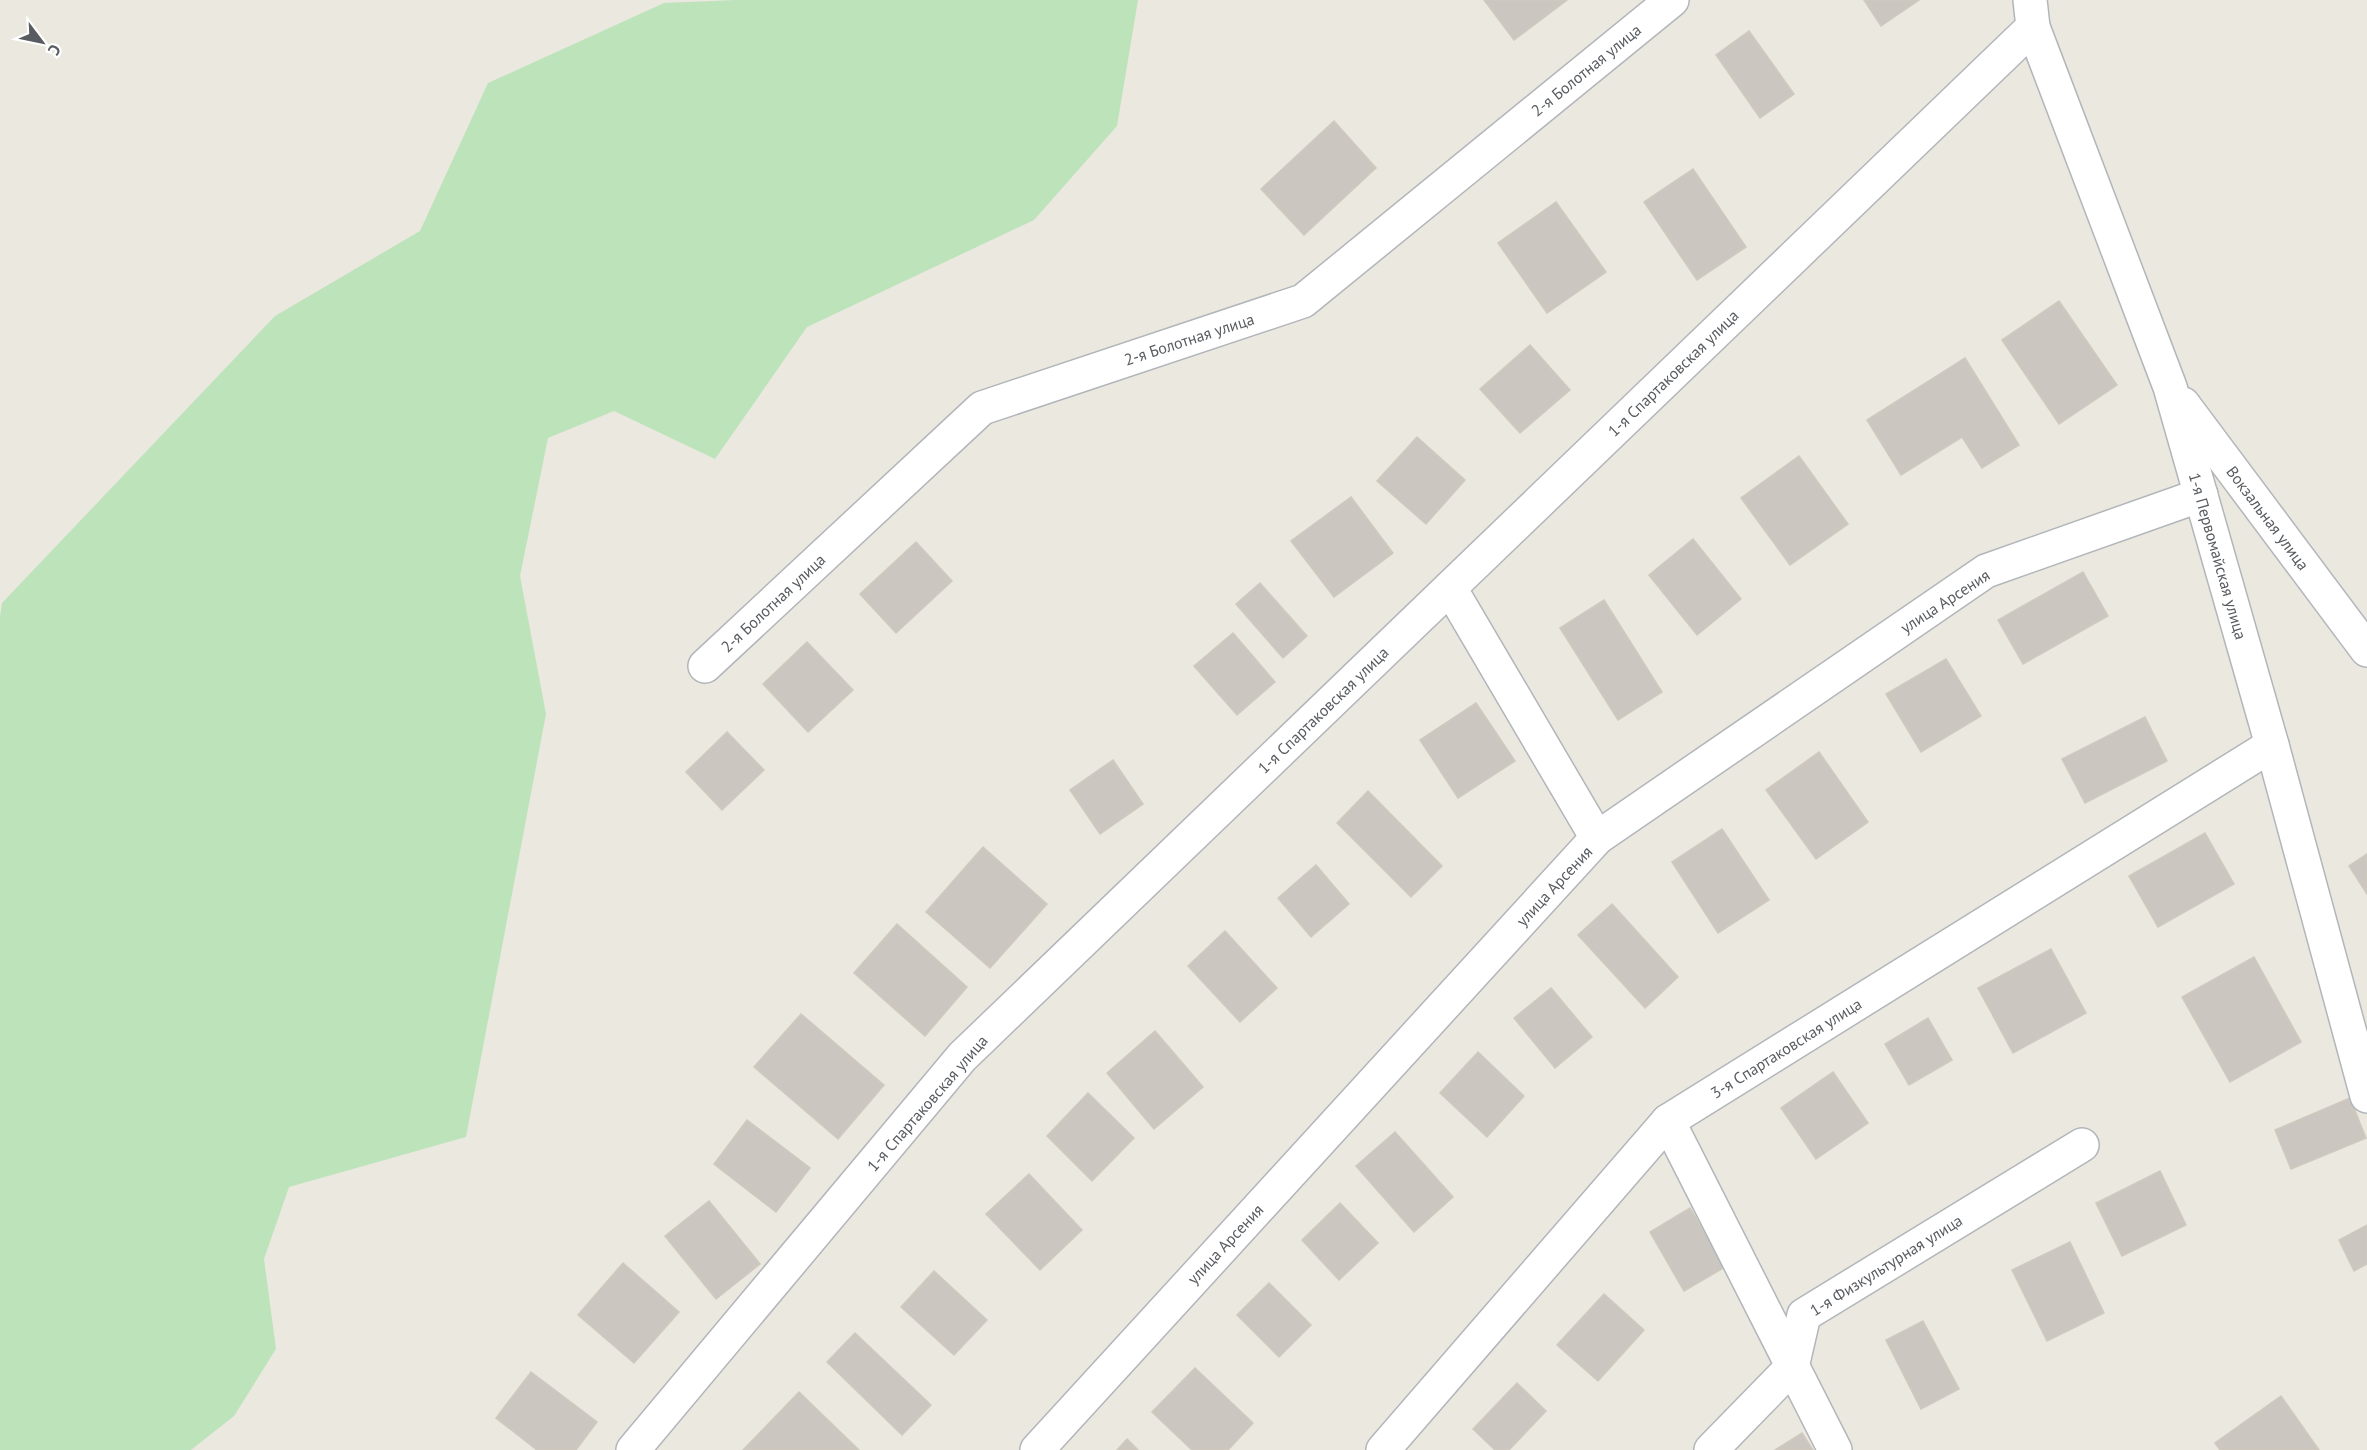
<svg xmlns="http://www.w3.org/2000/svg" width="2367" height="1450" font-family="'PT Sans',sans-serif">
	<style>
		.green { fill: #bde3bb }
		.building { fill: #cbc6c0; stroke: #cfc9be; stroke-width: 1.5 }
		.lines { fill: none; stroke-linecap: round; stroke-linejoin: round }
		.minor-casing { stroke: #b2b6ba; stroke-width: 36 }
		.minor { stroke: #fff; stroke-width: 33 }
		.labels { text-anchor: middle; stroke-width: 6; stroke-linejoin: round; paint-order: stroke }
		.street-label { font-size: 16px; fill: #585c60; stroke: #fff }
	</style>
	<rect width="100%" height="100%" fill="#ebe8df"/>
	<polygon class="green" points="736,0 1138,0 1117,126 1034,220 807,327 715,459 614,411 548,438 520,576 546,714 466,1137 289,1187 264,1259 276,1349 234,1416 191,1450 0,1450 0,617 2,603 275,316 420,231 488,83 664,3"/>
	<g class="building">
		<polygon points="1484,0 1567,0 1514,40"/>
		<polygon points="1864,0 1919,0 1881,26"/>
		<polygon points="1749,31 1794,94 1760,118 1716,55"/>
		<polygon points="1334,121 1376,168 1304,235 1261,189"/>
		<polygon points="1693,169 1746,247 1697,280 1644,202"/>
		<polygon points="1556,202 1606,272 1547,313 1498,243"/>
		<polygon points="2059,301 2117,385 2059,424 2002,340"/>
		<polygon points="1530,345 1570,390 1520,433 1480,389"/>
		<polygon points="1965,358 2019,445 1982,468 1962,437 1901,475 1867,420"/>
		<polygon points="1417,437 1465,480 1426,524 1377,481"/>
		<polygon points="1799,456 1848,524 1790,565 1741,498"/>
		<polygon points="1351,497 1393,553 1334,597 1291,541"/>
		<polygon points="1693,539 1741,599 1697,635 1649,575"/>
		<polygon points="916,542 952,581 896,633 860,594"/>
		<polygon points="2083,572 2108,616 2023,664 1998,620"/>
		<polygon points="1260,583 1307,636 1283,658 1236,604"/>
		<polygon points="1604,600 1662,692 1618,720 1560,628"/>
		<polygon points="1233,633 1275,682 1237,715 1194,666"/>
		<polygon points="807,642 853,690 808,732 763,684"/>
		<polygon points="1946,659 1981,716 1921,752 1886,694"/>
		<polygon points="1476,703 1515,761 1458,798 1420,740"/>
		<polygon points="2145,717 2167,761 2085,803 2062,759"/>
		<polygon points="727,732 764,770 722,810 686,772"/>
		<polygon points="1819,752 1868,822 1816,859 1766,790"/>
		<polygon points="1113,760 1143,804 1100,834 1070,790"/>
		<polygon points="1368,791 1442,866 1411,897 1337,823"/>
		<polygon points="1722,829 1769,900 1718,933 1672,862"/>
		<polygon points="2205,833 2234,884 2158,927 2129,876"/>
		<polygon points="983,847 1047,904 990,968 926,912"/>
		<polygon points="2367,854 2367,894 2349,866"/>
		<polygon points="1316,865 1349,904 1311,937 1278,898"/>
		<polygon points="1612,904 1678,977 1645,1008 1578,935"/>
		<polygon points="897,924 967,987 925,1036 854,973"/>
		<polygon points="1225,931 1277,988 1240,1022 1188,966"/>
		<polygon points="2051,949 2086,1013 2013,1053 1978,988"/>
		<polygon points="2254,957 2301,1042 2230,1082 2182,997"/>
		<polygon points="1551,988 1592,1037 1555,1068 1514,1018"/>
		<polygon points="801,1014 884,1085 838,1139 754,1067"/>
		<polygon points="1928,1018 1952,1060 1909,1085 1885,1044"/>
		<polygon points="1155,1031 1203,1087 1154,1129 1107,1073"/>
		<polygon points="1478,1052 1524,1096 1487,1137 1440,1093"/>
		<polygon points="1833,1072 1868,1123 1816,1159 1781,1108"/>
		<polygon points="1088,1093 1134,1138 1092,1181 1047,1136"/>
		<polygon points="2350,1098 2366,1138 2291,1169 2275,1130"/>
		<polygon points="747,1120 810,1168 776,1212 714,1164"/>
		<polygon points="1395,1132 1453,1197 1414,1232 1356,1166"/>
		<polygon points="2160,1171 2186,1225 2122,1256 2096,1203"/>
		<polygon points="1029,1174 1082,1230 1040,1270 986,1214"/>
		<polygon points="709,1201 760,1264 716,1299 665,1236"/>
		<polygon points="1340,1203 1378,1243 1339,1280 1302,1240"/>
		<polygon points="1690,1208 1725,1267 1684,1291 1650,1232"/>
		<polygon points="2367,1225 2367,1264 2354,1271 2339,1240"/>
		<polygon points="2070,1242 2104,1313 2047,1341 2012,1270"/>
		<polygon points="623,1263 679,1312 634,1363 578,1315"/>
		<polygon points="934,1271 987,1320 954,1355 901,1307"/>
		<polygon points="1269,1283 1311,1325 1279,1357 1237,1315"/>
		<polygon points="1604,1294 1644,1330 1598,1381 1557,1345"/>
		<polygon points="1923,1321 1959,1389 1921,1409 1886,1340"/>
		<polygon points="855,1333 931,1405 902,1435 827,1362"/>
		<polygon points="1195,1368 1253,1423 1228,1450 1192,1450 1152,1412"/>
		<polygon points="531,1372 597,1422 576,1450 537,1450 496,1418"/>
		<polygon points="1517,1383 1546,1411 1509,1450 1495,1450 1473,1429"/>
		<polygon points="799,1392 859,1450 743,1450"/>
		<polygon points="2281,1396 2319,1450 2220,1450 2215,1443"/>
		<polygon points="1802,1433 1813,1450 1775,1450"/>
		<polygon points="1127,1439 1138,1450 1117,1450"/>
	</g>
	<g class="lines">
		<defs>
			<g id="minor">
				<polyline points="2033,27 2170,387 2272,745 2367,1096"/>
				<polyline points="2183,404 2367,650"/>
				<polyline points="1450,588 1597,838"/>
				<polyline points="705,666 982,408 1303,301 1672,0"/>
				<polyline points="1668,1121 1835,1450"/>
				<polyline points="633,1450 962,1057 2033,27 2030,0"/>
				<polyline points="1037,1450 1597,838 1986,571 2201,495"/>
				<polyline points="1383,1450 1668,1121 2272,745"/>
				<polyline points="1711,1450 1792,1367 1804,1315 2082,1145"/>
			</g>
		</defs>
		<use href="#minor" class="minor-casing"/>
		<use href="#minor" class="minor"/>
	</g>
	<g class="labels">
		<g class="street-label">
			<text transform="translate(1586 70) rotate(-39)" y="6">2-я Болотная улица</text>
			<text transform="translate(1189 339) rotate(-18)" y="6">2-я Болотная улица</text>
			<text transform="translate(1673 373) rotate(-44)" y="6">1-я Спартаковская улица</text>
			<text transform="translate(2268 518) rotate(53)" y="6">Вокзальная улица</text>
			<text transform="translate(2218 556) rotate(74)" y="6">1-я Первомайская улица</text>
			<text transform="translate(1945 601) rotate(-33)" y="6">улица Арсения</text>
			<text transform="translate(773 603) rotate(-43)" y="6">2-я Болотная улица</text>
			<text transform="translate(1323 710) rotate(-44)" y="6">1-я Спартаковская улица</text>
			<text transform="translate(1554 886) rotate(-47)" y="6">улица Арсения</text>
			<text transform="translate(1786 1048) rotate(-32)" y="6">3-я Спартаковская улица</text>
			<text transform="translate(927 1103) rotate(-49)" y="6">1-я Спартаковская улица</text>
			<text transform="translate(1225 1244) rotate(-47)" y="6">улица Арсения</text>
			<text transform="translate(1886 1265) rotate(-32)" y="6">1-я Физкультурная улица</text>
		</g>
	</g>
	<g transform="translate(42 42) rotate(122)" stroke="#ffffff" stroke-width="4.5" paint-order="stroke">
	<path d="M0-4.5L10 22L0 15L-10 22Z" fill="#585c60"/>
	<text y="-9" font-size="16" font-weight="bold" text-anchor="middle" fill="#585c60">С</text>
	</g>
</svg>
